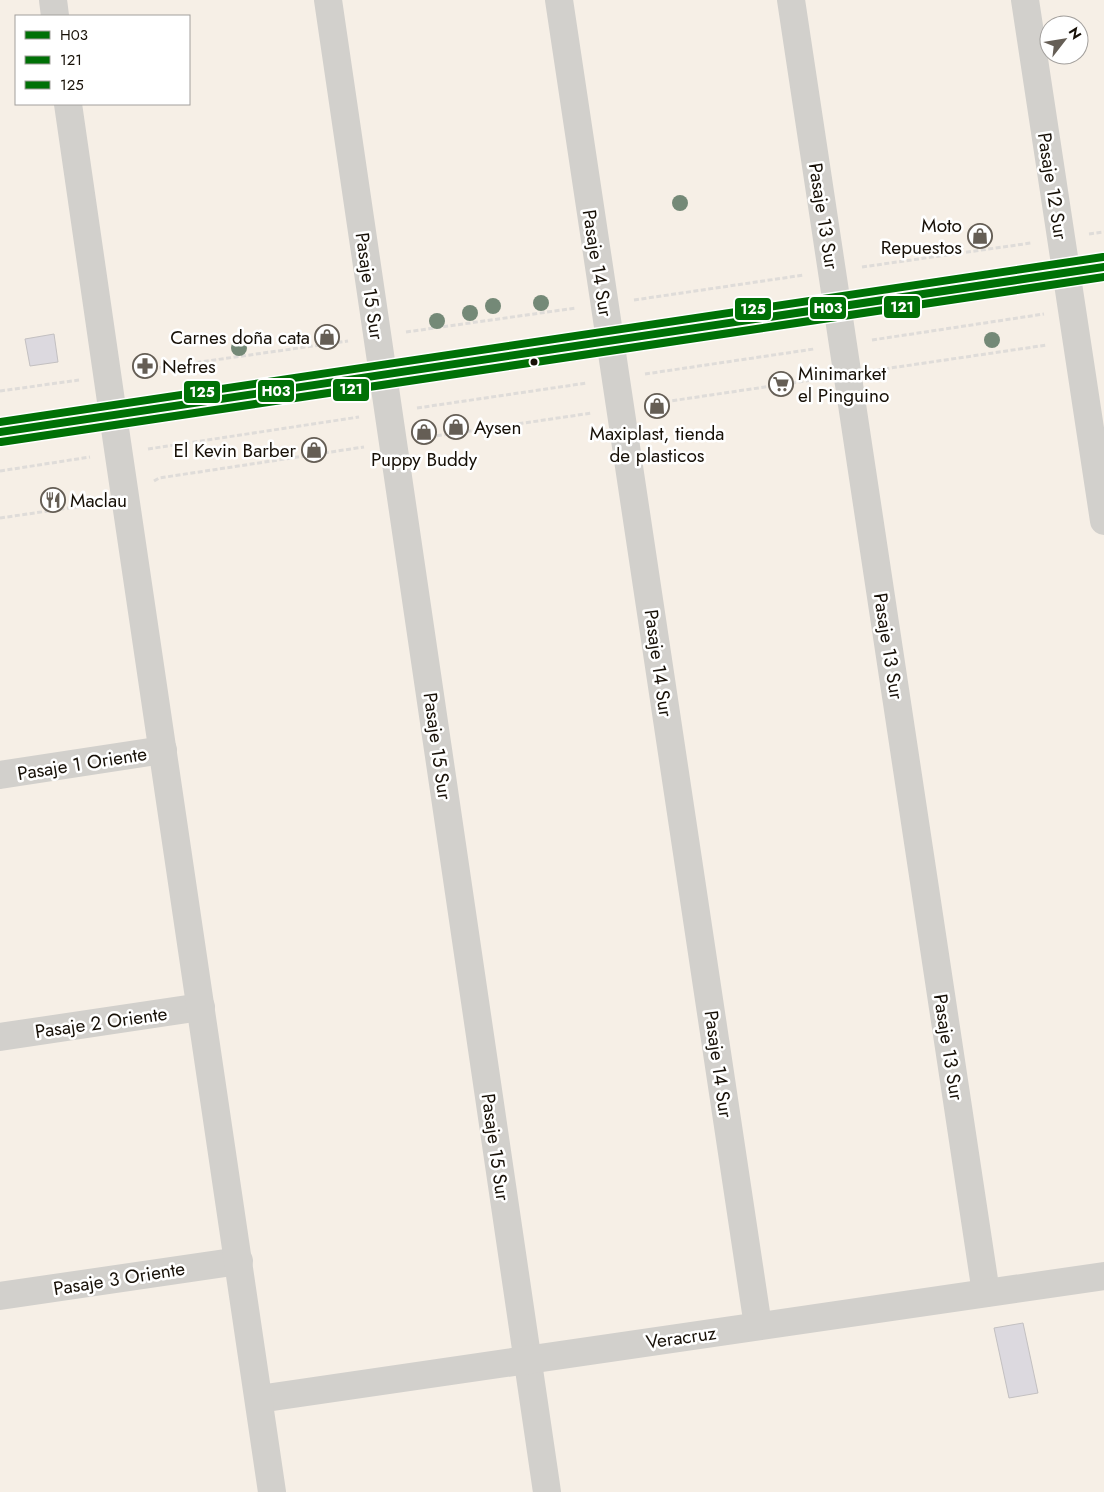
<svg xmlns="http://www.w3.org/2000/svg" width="1104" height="1492" font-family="Jost,sans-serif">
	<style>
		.building { fill: #dcd9df; stroke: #c3c0c1 }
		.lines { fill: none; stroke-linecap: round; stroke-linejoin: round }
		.path { stroke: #dfdcd9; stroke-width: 3; stroke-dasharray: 5 2.5; stroke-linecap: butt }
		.minor { stroke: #d2d0cc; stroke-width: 28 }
		.tertiary { stroke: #d2d0cc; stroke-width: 28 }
		.secondary { stroke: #d2d0cc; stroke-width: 28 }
		.bus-1-casing { stroke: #fff; stroke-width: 11 }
		.bus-2-casing { stroke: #fff; stroke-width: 11 }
		.bus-3-casing { stroke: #fff; stroke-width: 11 }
		.bus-1 { stroke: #007106; stroke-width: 8 }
		.bus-2 { stroke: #007106; stroke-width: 8 }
		.bus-3 { stroke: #007106; stroke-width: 8 }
		.tree { fill: #748977 }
		.bus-dot { fill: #171007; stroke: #fff; stroke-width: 2 }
		.labels { text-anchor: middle; stroke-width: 5; stroke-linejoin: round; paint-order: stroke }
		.street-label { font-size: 19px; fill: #171007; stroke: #fff }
		.poi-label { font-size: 19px; fill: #171007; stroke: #fff; text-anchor: start }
		.line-badge { stroke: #fff; stroke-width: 2 }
		.badge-label { font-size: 14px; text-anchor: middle; font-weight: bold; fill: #fff }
	</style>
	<rect width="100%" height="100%" fill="#f6efe6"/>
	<g class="building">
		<polygon points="54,334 58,362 30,366 25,339"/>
		<polygon points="1023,1323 1038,1393 1009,1398 994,1328"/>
	</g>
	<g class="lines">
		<g class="path">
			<polyline points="1089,234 1104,232"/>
			<polyline points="862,267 1031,243"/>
			<polyline points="634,300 804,275"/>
			<polyline points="406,332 576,308"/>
			<polyline points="872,340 1044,314"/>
			<polyline points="877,370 1047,345"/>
			<polyline points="137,371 348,341"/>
			<polyline points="645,374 814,349"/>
			<polyline points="0,391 79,380"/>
			<polyline points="650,404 819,379"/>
			<polyline points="417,408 587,383"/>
			<polyline points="422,438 592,413"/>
			<polyline points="148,449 359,417"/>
			<polyline points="0,471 90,457"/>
			<polyline points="154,481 159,478 364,447"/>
			<polyline points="0,518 96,504"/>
		</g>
		<g class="minor">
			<polyline points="328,0 547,1492"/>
			<polyline points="559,0 758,1326"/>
			<polyline points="791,0 986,1293"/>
			<polyline points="1025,0 1104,521"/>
			<polyline points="0,775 163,750"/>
			<polyline points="0,1037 201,1007"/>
			<polyline points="0,1296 239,1261"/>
			<polyline points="259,1399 1104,1276"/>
		</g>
		<polyline class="tertiary" points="113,415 272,1492"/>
		<g class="secondary">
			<polyline points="53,0 55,16"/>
			<polyline points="68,104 113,415"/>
			<polyline points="0,432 1104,267"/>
		</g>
		<defs>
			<polyline id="bus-1" points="0,432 1104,267"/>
			<polyline id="bus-2" points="1,442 1104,277"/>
			<polyline id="bus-3" points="0,422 1103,257"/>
		</defs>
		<use href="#bus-1" class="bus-1-casing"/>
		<use href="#bus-2" class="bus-2-casing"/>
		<use href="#bus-3" class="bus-3-casing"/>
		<use href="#bus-1" class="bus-1"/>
		<use href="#bus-2" class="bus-2"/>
		<use href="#bus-3" class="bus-3"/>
	</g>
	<g class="tree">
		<circle cx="680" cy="203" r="8"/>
		<circle cx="541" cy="303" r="8"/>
		<circle cx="493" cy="306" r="8"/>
		<circle cx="470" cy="313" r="8"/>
		<circle cx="437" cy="321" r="8"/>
		<circle cx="992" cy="340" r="8"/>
		<circle cx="239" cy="348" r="8"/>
	</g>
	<defs>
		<symbol id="shop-ring" viewBox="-11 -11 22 22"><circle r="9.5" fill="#fff" stroke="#655e55" stroke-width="1.5"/><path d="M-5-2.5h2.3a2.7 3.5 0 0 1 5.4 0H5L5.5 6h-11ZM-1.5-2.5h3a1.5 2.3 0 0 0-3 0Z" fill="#655e55"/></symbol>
		<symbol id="pharmacy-ring" viewBox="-11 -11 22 22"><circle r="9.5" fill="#fff" stroke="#655e55" stroke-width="1.5"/><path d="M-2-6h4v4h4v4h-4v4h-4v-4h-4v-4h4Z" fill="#655e55"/></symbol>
		<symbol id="supermarket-ring" viewBox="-11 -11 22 22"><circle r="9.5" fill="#fff" stroke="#655e55" stroke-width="1.5"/><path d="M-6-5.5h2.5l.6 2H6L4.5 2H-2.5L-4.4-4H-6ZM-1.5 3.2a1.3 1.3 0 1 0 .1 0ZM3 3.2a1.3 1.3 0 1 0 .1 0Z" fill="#655e55"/></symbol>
		<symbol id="restaurant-ring" viewBox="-11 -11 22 22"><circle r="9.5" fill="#fff" stroke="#655e55" stroke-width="1.5"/><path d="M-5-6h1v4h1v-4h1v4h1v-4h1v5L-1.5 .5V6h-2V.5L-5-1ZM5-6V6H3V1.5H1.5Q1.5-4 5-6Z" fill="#655e55"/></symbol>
	</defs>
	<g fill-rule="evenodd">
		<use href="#shop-ring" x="966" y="222" width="28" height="28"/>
		<use href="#shop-ring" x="313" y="323" width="28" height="28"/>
		<use href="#pharmacy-ring" x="131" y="352" width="28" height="28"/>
		<use href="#supermarket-ring" x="767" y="370" width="28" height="28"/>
		<use href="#shop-ring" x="643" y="392" width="28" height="28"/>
		<use href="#shop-ring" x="442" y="413" width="28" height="28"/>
		<use href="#shop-ring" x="410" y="418" width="28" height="28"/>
		<use href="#shop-ring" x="300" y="436" width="28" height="28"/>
		<use href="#restaurant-ring" x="39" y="486" width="28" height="28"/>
	</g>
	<circle class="bus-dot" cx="534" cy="362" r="4.5"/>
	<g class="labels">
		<g class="street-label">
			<text transform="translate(1053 186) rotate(81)" y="7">Pasaje 12 Sur</text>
			<text transform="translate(824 216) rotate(81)" y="7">Pasaje 13 Sur</text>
			<text transform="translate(598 263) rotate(81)" y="7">Pasaje 14 Sur</text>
			<text transform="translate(370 286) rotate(82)" y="7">Pasaje 15 Sur</text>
			<text transform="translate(889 646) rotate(81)" y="7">Pasaje 13 Sur</text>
			<text transform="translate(659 663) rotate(82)" y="7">Pasaje 14 Sur</text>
			<text transform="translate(438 746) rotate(82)" y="7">Pasaje 15 Sur</text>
			<text transform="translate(82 763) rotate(-9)" y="7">Pasaje 1 Oriente</text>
			<text transform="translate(101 1022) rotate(-8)" y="7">Pasaje 2 Oriente</text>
			<text transform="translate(949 1047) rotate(81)" y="7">Pasaje 13 Sur</text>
			<text transform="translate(719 1064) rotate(82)" y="7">Pasaje 14 Sur</text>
			<text transform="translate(496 1147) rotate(82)" y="7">Pasaje 15 Sur</text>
			<text transform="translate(119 1278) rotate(-9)" y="7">Pasaje 3 Oriente</text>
			<text transform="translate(681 1337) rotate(-8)" y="7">Veracruz</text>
		</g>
		<g class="poi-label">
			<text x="962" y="232" text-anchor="end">Moto<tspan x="962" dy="22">Repuestos</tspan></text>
			<text x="310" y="344" text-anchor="end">Carnes doña cata</text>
			<text x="162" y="373">Nefres</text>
			<text x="798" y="380">Minimarket<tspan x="798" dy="22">el Pinguino</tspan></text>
			<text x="474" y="434">Aysen</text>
			<text x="657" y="440" text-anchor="middle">Maxiplast, tienda<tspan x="657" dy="22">de plasticos</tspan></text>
			<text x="296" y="457" text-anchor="end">El Kevin Barber</text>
			<text x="424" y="466" text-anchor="middle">Puppy Buddy</text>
			<text x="70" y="507">Maclau</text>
		</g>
	</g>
	<g class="line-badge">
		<rect x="883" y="295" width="38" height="24" rx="5" fill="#007106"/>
		<rect x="809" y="296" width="38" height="24" rx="5" fill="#007106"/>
		<rect x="734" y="297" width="38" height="24" rx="5" fill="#007106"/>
		<rect x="332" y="378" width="38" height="24" rx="5" fill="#007106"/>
		<rect x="257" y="379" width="38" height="24" rx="5" fill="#007106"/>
		<rect x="183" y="380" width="38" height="24" rx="5" fill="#007106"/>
	</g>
	<g class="badge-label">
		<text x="902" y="312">121</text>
		<text x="828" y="313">H03</text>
		<text x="753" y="314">125</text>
		<text x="351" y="394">121</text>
		<text x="276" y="396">H03</text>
		<text x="202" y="397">125</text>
	</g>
	<rect x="15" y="15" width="175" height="90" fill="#ffffff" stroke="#a29f9c"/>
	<rect x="25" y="31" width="25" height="8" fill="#007106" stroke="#a29f9c"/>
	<text x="60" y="40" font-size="15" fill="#171007">H03</text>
	<rect x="25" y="56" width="25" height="8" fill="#007106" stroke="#a29f9c"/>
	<text x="60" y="65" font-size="15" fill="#171007">121</text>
	<rect x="25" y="81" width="25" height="8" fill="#007106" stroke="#a29f9c"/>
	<text x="60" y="90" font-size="15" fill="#171007">125</text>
	<g transform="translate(1064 40) rotate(59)"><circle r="24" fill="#ffffff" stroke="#a29f9c"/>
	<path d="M0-4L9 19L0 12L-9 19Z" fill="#655e55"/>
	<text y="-8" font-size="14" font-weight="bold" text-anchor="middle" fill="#171007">N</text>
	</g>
</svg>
